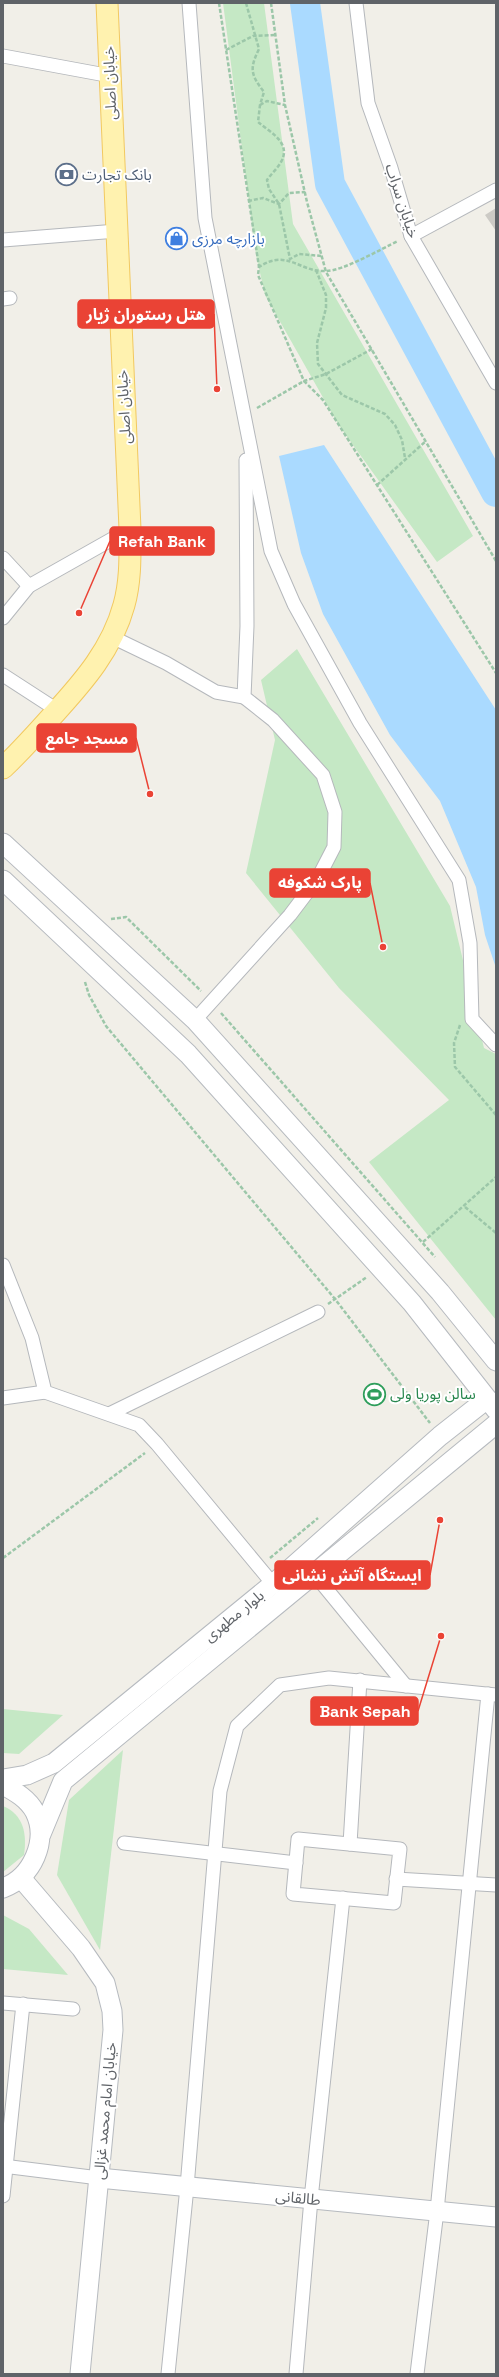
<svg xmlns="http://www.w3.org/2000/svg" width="499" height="2377" font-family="'Space Grotesk','Noto Sans Arabic',sans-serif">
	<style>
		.green { fill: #c5e8c5 }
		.water { fill: #aadaff }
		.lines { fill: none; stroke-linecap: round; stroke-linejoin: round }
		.river { stroke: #aadaff; stroke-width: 30 }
		.building { fill: #cccac5 }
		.street-casing { stroke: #b5b8bc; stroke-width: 15 }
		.secondary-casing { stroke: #b6babf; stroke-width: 21 }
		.primary-casing { stroke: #f2c960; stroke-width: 23 }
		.path { stroke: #9cc7a9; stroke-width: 2.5; stroke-dasharray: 4 2; stroke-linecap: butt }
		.street { stroke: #fff; stroke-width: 13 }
		.secondary { stroke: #fff; stroke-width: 19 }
		.primary { stroke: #fff2af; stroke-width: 21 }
		.labels { text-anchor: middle; stroke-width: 4; stroke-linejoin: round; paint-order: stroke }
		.street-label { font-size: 15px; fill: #5f6368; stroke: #fff }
		.service-label { font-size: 15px; fill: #4e5e75; stroke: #fff; text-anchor: start }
		.shop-label { font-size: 15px; fill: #366cbe; stroke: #fff; text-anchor: start }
		.leisure-label { font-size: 15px; fill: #27864d; stroke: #fff; text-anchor: start }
		.leader { fill: none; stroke: #ea4335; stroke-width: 1.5 }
		.callout-dot { fill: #ea4335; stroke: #fff; stroke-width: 1.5 }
		.callout { fill: #ea4335; stroke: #ea4335; stroke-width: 1.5 }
		.callout-label { font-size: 16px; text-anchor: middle; font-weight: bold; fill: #fff }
	</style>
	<rect width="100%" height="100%" fill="#f1efe8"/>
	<g class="green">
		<polygon points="223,3 264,3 293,224 473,536 437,562 338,424 265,295 256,255"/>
		<polygon points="297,649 450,906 484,1048 496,1054 496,1320 369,1162 449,1100 339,988 246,873 275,740 261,680"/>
		<polygon points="3,1709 63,1715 19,1754 3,1753"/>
		<polygon points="123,1750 100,1950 57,1875 69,1800"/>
		<path d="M3,1806C24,1815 27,1834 24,1855L3,1872Z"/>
		<polygon points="3,1915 29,1929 68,1975 3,1969"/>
	</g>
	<polygon class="water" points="324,445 496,710 496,968 485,935 476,887 440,801 390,735 323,614 301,553 279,456"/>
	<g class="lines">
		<polyline class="river" points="305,3 330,184 496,492"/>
	</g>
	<polygon class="building" points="496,208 496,231 485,215"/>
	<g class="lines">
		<defs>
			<g id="street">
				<polyline points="189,3 205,218 271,551 294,604 360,723 459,880 470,943 472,1019 496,1045"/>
				<polyline points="356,3 368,103 391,168 411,236 496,383"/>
				<polyline points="3,56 111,76"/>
				<polyline points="411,236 496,190"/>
				<polyline points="3,240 117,231"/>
				<polyline points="3,299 10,298"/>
				<polyline points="3,558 29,586"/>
				<polyline points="3,618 29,586 130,529"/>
				<polyline points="112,637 166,663 216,692 244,697"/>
				<polyline points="3,675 57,710"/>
				<polyline points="195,1020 290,915 318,878 334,847 335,812 323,775 273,720 244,697 247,626 246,460"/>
				<polyline points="3,1265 32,1338 45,1392 139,1425 157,1444 273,1584"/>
				<polyline points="3,1398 45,1392"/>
				<polyline points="109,1414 318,1312"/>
				<polyline points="315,1575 406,1686"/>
				<polygon points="298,1839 400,1849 394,1903 293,1894"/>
				<polyline points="124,1843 296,1863"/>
				<polyline points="350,1844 360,1680"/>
				<polyline points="396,1879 496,1885"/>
				<polyline points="3,2003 73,2009"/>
				<polyline points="3,2166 99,2178"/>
				<polyline points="3,2196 23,2004"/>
				<polyline points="168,2374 187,2187 220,1791 237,1726 280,1685 329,1678 496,1695"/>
				<polyline points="296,2374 311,2199 343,1898"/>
				<polyline points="417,2374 437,2211 488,1694"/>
			</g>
			<g id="secondary">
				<polyline points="3,843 195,1020 440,1292 496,1361"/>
				<polyline points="3,880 188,1054 412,1303 496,1410"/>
				<polyline points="3,1779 27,1775 54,1763 273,1584 440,1436 487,1399"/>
				<path d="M3,1785C16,1792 28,1799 35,1812C49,1840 32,1878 3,1888"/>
				<polyline points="41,1834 63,1781 496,1424"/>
				<polyline points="21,1878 81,1948 105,1983 112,2011 113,2030 80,2374"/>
				<polyline points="99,2178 496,2217"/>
			</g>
			<path id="primary" d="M3,768C21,751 37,733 54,714C84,681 112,649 124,605C131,580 130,554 130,529L107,3"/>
		</defs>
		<use href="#street" class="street-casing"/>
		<use href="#secondary" class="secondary-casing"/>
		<use href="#primary" class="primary-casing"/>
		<g class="path">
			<polyline points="219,3 259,267"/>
			<path d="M246,3L259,49C249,69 251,75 264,92L260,105L258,122C270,132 292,143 281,162C278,168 271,174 267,180L269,189L279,204L290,259L299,254L322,256"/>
			<polyline points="271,3 285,105 307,202 326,272 496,561"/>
			<polyline points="226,50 253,36 276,35"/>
			<polyline points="260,105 267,101 285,105"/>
			<polyline points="248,201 263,198 279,204 289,193 305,192"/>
			<polyline points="316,270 326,295 326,308 317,343 318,364 342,395 385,414 395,425 402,440 405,458"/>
			<path d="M372,349L326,374L304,381L258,275L259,267C288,248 300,273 326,271C343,271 381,249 398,241"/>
			<polyline points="257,408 304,381 323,400 496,673"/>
			<polyline points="377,485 426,441"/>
			<polyline points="111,919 126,917 201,991"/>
			<polyline points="85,982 89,995 106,1026 335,1299 430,1423"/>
			<polyline points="221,1013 435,1257"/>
			<polyline points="460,1025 454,1043 455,1067 496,1115"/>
			<polyline points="465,1207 496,1233"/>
			<polyline points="423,1242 496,1177"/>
			<polyline points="328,1304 367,1277"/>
			<polyline points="3,1558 145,1453"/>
			<polyline points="270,1558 318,1518"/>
		</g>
		<use href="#street" class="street"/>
		<use href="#secondary" class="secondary"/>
		<use href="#primary" class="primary"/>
	</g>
	<defs>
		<symbol id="bank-ring" viewBox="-11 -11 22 22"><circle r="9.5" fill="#fff" stroke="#5c6f8a" stroke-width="1.5"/><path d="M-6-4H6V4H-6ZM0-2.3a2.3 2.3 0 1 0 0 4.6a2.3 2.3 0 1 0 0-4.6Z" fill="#5c6f8a"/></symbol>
		<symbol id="shop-ring" viewBox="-11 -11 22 22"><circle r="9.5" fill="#fff" stroke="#3f7fe0" stroke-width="1.5"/><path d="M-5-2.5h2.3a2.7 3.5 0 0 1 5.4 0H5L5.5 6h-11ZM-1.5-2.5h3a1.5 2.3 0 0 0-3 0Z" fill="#3f7fe0"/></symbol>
		<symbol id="stadium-ring" viewBox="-11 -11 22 22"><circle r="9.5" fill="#fff" stroke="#2e9e5b" stroke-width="1.5"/><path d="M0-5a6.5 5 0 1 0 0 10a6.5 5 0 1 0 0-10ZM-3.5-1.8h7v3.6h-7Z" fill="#2e9e5b"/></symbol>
	</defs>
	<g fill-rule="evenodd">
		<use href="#bank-ring" x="54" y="162" width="25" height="25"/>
		<use href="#shop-ring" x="164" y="226" width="25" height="25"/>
		<use href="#stadium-ring" x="362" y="1382" width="25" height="25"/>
	</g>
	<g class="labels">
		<g class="street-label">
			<text transform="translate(110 83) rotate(-92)" y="5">خیابان اصلی</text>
			<text transform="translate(402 201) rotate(72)" y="5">خیابان سراب</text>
			<text transform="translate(124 407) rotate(-93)" y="5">خیابان اصلی</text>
			<text transform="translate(234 1616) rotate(-39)" y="5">بلوار مطهری</text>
			<text transform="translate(105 2111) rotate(-85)" y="5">خیابان امام محمد غزالی</text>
			<text transform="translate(298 2198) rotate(6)" y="5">طالقانی</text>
		</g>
		<g class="service-label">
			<text x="82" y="180">بانک تجارت</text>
		</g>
		<g class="shop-label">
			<text x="192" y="244">بازارچه مرزی</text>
		</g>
		<g class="leisure-label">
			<text x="390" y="1399">سالن پوریا ولی</text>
		</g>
	</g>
	<path class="leader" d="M217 389L214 314M79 613L110 541M150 794L136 738M383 947L370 883M440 1520L430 1575M441 1636L418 1711"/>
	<g class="callout-dot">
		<circle cx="217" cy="389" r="4"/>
		<circle cx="79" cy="613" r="4"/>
		<circle cx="150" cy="794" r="4"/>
		<circle cx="383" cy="947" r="4"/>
		<circle cx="440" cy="1520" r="4"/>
		<circle cx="441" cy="1636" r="4"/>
	</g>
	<g class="callout">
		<rect x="78" y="300" width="136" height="28" rx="4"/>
		<rect x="110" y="527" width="104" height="28" rx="4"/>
		<rect x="37" y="724" width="99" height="28" rx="4"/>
		<rect x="270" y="869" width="100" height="28" rx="4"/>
		<rect x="275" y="1561" width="155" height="28" rx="4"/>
		<rect x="311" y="1697" width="107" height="28" rx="4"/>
	</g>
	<g class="callout-label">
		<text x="146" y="320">هتل رستوران ژیار</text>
		<text x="162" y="547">Refah Bank</text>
		<text x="87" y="744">مسجد جامع</text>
		<text x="320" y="888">پارک شکوفه</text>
		<text x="352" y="1581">ایستگاه آتش نشانی</text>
		<text x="365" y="1717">Bank Sepah</text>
	</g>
	<rect width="499" height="2377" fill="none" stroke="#5f6368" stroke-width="8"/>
</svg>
